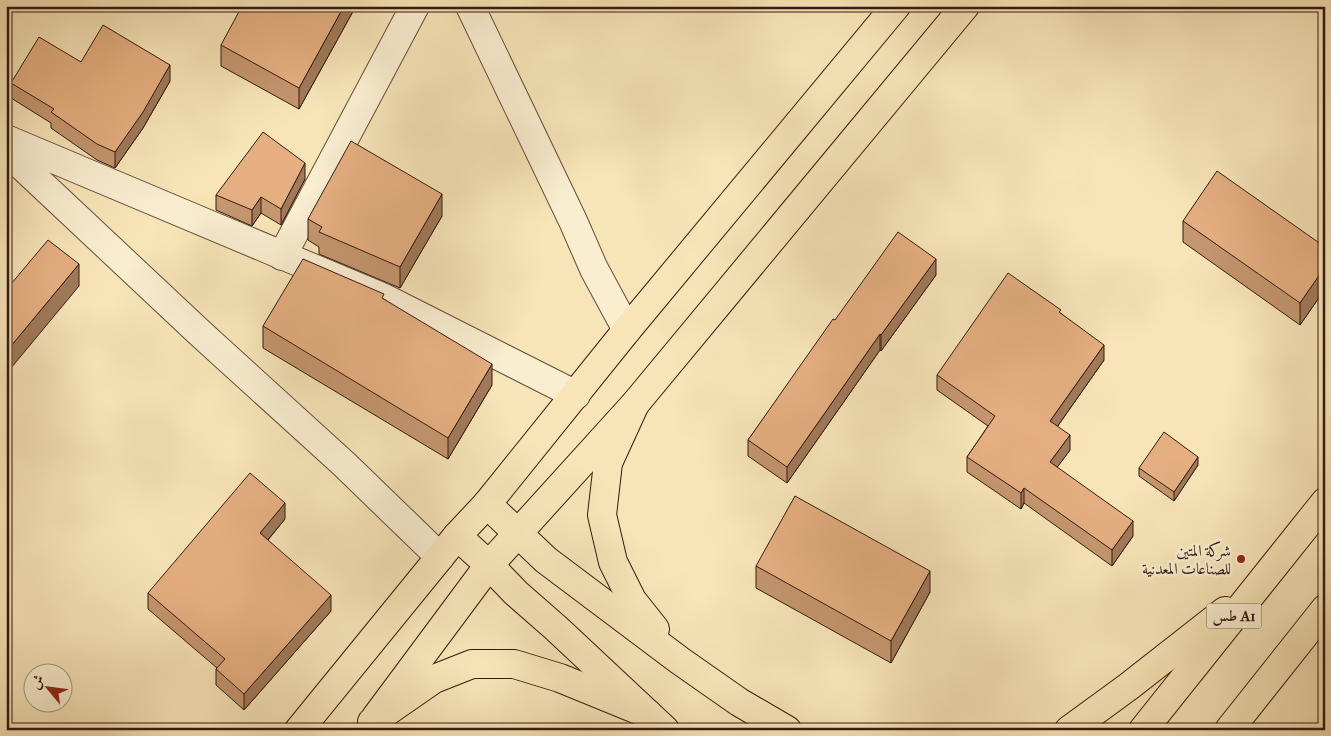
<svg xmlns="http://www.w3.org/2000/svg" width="1331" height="736" font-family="'IM FELL French Canon',Amiri,serif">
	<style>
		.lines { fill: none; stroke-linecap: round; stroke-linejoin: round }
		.minor-casing { stroke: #654d3a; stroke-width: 30 }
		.major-casing { stroke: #341a10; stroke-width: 30 }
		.highway-casing { stroke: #341a10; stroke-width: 30 }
		.minor { stroke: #faeed1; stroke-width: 28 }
		.major { stroke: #f7e5b8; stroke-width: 28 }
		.highway { stroke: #f7e5b8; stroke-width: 28 }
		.wall { fill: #c5966f; stroke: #341a10 }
		.shaded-wall { fill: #a07a5a; stroke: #341a10 }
		.building { fill: #e5af81; stroke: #341a10 }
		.poi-dot { fill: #8f2418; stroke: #faeed1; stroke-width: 2 }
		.labels { text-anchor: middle; stroke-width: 5; stroke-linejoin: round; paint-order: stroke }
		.shield { fill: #faeed1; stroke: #6f5a4a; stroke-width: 1 }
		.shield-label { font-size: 15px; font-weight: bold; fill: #341a10 }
		.poi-label { font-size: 16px; fill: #341a10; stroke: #faeed1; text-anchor: end }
	</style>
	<rect width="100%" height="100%" fill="#f7e5b8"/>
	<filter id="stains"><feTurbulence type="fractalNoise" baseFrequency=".004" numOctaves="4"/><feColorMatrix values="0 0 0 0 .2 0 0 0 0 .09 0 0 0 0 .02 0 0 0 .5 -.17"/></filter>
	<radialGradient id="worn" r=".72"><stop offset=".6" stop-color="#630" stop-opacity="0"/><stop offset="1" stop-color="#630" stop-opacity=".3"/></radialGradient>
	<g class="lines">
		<defs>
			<g id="minor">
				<polyline points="470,6 573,221 594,269 627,330"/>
				<polyline points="6,139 384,298 576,395"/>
				<polyline points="6,151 201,334 344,464 440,557"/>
				<polyline points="282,256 415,6"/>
			</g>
			<g id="major">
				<polyline points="376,717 489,565 635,404 965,6"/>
				<polyline points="299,730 457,536 487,504 627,330 896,6"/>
			</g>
			<g id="highway">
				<polyline points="635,404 608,463 602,515 613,562 632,600 655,629"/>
				<polyline points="487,504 546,560 679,660 739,702 787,730"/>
				<polyline points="457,536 489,565 516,593 556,628 665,730"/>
				<polyline points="372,722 434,679 472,664 514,664 560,678 648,714"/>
				<polyline points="1069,730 1128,687 1225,611"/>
				<polyline points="1143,730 1325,502"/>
				<polyline points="1229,730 1325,609"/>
			</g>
		</defs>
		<use href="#minor" class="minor-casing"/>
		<use href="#major" class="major-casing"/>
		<use href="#highway" class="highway-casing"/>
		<use href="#minor" class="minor"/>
		<use href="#major" class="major"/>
		<use href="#highway" class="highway"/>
	</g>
	<g class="wall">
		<polygon points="356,6 299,109 221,66 221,45"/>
		<polygon points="170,81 143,128 115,168 97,160 51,128 51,123 11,98 11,83"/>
		<polygon points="305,179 281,225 261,213 252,226 216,210 216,195"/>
		<polygon points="442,216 400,288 319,254 319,247 308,240 308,219"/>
		<polygon points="1183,221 1325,247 1325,289 1300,325 1183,242"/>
		<polygon points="936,275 881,351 880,350 787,483 748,456 748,440 835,320"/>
		<polygon points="384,299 492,385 448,459 263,348 263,326"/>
		<polygon points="1061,313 1104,360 1057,427 1070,450 1057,467 1133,536 1112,566 1024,503 1021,509 967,472 967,457 988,426 937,390 937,375"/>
		<polygon points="1198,465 1174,501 1139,476 1139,468"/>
		<polygon points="285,519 268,540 331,611 244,710 216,685 216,669 217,668 148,609 148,593"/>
		<polygon points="756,566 930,592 891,663 756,588"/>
	</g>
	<g class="shaded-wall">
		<polygon points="344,6 356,6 299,109 299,88"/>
		<polygon points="170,65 170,81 143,128 115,168 115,152"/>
		<polygon points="305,163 305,179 281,225 281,209"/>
		<polygon points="442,194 442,216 400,288 400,267"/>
		<polygon points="261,197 261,213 252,226 252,210"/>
		<polygon points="936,259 936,275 881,351 881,335"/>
		<polygon points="79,264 79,286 6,374 6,352"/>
		<polygon points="1325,267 1325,289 1300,325 1300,303"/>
		<polygon points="880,334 880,350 787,483 787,467"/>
		<polygon points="1104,345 1104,360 1050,437 1050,421"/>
		<polygon points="492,364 492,385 448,459 448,438"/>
		<polygon points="1070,435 1070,450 1050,477 1050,462"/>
		<polygon points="1198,457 1198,465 1174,501 1174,492"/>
		<polygon points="1024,488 1024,503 1021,509 1021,493"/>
		<polygon points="285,503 285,519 260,549 260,533"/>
		<polygon points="1133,521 1133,536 1112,566 1112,550"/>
		<polygon points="930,571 930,592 891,663 891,641"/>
		<polygon points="331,595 331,611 244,710 244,694"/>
	</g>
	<g class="building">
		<polygon points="242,6 344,6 299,88 221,45"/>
		<polygon points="103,25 170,65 143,112 115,152 97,144 51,112 54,109 11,83 39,37 81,62"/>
		<polygon points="263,132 305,163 281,209 261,197 252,210 216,195"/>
		<polygon points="351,141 442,194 400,267 319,232 322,227 308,219"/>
		<polygon points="1217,171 1325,247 1325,267 1300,303 1183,221"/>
		<polygon points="898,232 936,259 881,335 880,334 787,467 748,440 833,319 835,320"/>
		<polygon points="48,240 79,264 6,352 6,290"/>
		<polygon points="303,259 384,294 382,298 492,364 448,438 263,326"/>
		<polygon points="1008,273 1061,310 1059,312 1104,345 1050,421 1070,435 1050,462 1133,521 1112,550 1024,488 1021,493 967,457 995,416 937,375"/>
		<polygon points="1164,432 1198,457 1174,492 1139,468"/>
		<polygon points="250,473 285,503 260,533 331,595 244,694 216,669 225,659 148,593"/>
		<polygon points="795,496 930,571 891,641 756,566"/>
	</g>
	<circle class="poi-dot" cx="1241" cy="559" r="5"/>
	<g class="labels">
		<rect class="shield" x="1206.5" y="603.5" width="55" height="25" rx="4"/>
		<g class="shield-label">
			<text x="1234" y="621">طس A1</text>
		</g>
		<g class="poi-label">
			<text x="1231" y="556">شركة المتين<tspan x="1231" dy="18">للصناعات المعدنية</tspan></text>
		</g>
	</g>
	<rect width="1331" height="736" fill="none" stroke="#f7e5b8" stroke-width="25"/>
	<rect x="8" y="8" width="1316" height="721" fill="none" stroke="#341a10" stroke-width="2.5"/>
	<rect x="12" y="12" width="1306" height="711" fill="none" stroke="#341a10"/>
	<g transform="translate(48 688) rotate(299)"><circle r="24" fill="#faeed1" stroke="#ab9984"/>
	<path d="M0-4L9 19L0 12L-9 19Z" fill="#8f2418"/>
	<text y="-8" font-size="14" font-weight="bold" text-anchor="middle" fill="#341a10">ش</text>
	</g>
	<rect width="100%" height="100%" filter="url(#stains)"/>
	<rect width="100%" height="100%" fill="url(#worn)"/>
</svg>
